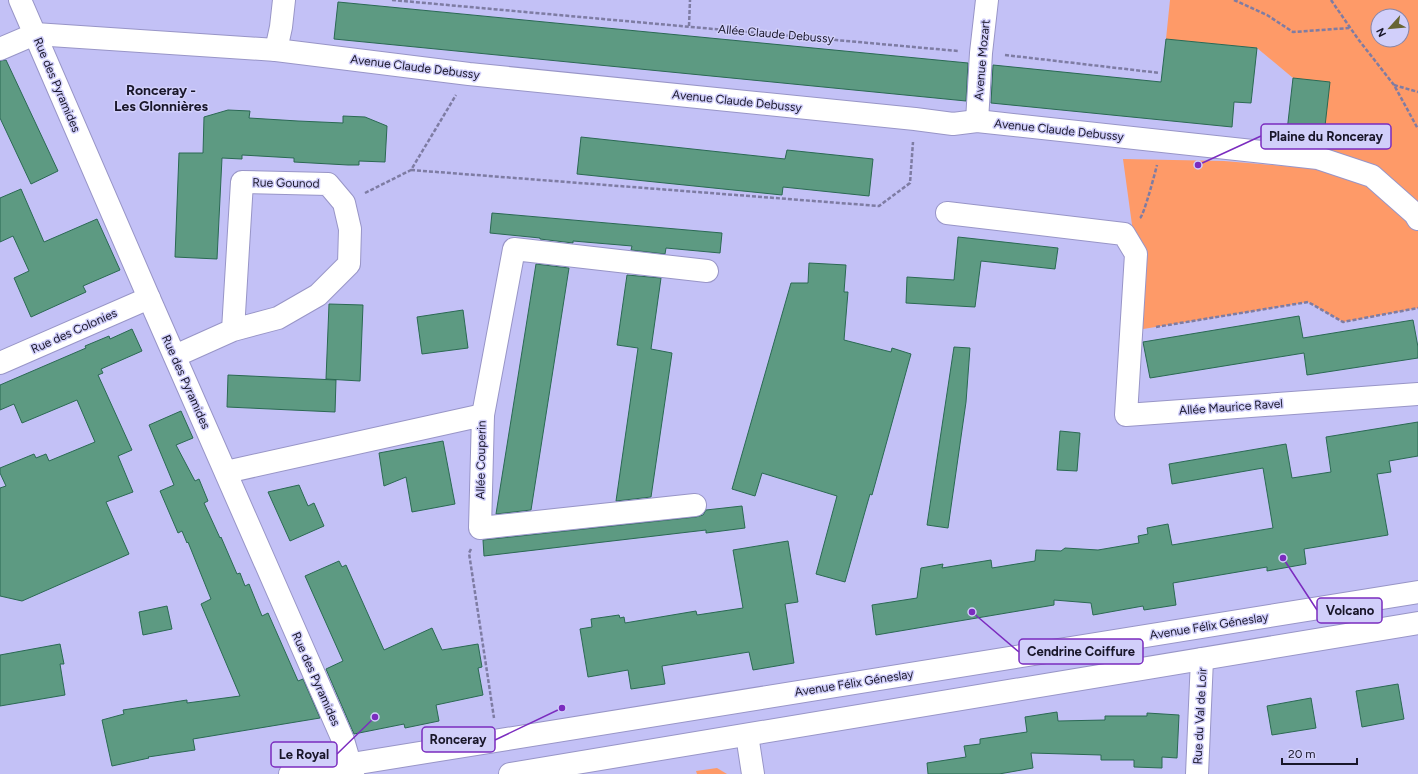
<svg xmlns="http://www.w3.org/2000/svg" width="1418" height="774" font-family="Figtree,sans-serif">
	<style>
		.green { fill: #fe9a68; fill-rule: evenodd }
		.building { fill: #5d9a82; stroke: #2b6953 }
		.lines { fill: none; stroke-linecap: round; stroke-linejoin: round }
		.minor-casing { stroke: #9895c7; stroke-width: 24 }
		.major-casing { stroke: #9895c7; stroke-width: 24 }
		.path { stroke: #7e7ca3; stroke-width: 2.5; stroke-dasharray: 4 2; stroke-linecap: butt }
		.minor { stroke: #fff; stroke-width: 22 }
		.major { stroke: #fff; stroke-width: 22 }
		.labels { text-anchor: middle; stroke-width: 3; stroke-linejoin: round; paint-order: stroke }
		.street-label { font-size: 12px; fill: #19172a; stroke: #d1cffa }
		.quarter-label { font-size: 14px; font-weight: bold; fill: #19172a; stroke: #d1cffa }
		.leader { fill: none; stroke: #7b2cbf; stroke-width: 1.5 }
		.callout-dot { fill: #7b2cbf; stroke: #d1cffa; stroke-width: 1.5 }
		.callout { fill: #d1cffa; stroke: #7b2cbf; stroke-width: 1.5 }
		.callout-label { font-size: 13px; text-anchor: middle; font-weight: bold; fill: #19172a }
	</style>
	<rect width="100%" height="100%" fill="#c3c1f6"/>
	<g class="green">
		<path d="M1170,0H1418V308L1343,322L1308,302L1131,331L1136,254L1123,159L1224,161L1319,169L1324,135L1329,82L1293,78L1257,48L1166,39ZM1378,16H1402V40H1378Z"/>
		<polygon points="717,768 727,774 697,774 696,771"/>
	</g>
	<g class="building">
		<polygon points="338,2 968,63 966,101 334,39"/>
		<polygon points="1166,39 1257,48 1251,103 1234,102 1232,127 991,103 993,65 1161,82"/>
		<polygon points="6,60 58,171 31,184 0,118 0,61"/>
		<polygon points="1293,78 1330,82 1324,135 1287,131"/>
		<polygon points="228,110 250,111 249,118 298,121 343,123 343,116 365,117 387,126 385,162 359,161 359,165 348,165 294,162 294,158 242,155 242,159 222,158 217,259 175,257 179,153 203,153 204,117"/>
		<polygon points="581,137 785,159 787,150 873,159 869,196 783,187 782,195 577,174"/>
		<polygon points="21,189 44,242 97,219 120,270 83,286 86,292 31,317 14,278 29,271 13,236 0,242 0,198"/>
		<polygon points="492,213 722,233 720,253 666,248 665,254 631,250 632,246 573,241 573,243 540,239 540,238 490,233"/>
		<polygon points="958,237 1058,248 1055,269 981,261 975,307 906,303 907,277 954,280"/>
		<polygon points="809,263 846,265 844,292 848,292 844,340 891,352 892,348 911,354 872,495 870,494 845,582 816,574 837,496 762,473 755,496 732,489 791,283 808,283"/>
		<polygon points="536,264 569,268 531,510 496,514"/>
		<polygon points="627,275 661,278 651,349 672,353 651,497 616,501 638,348 617,345"/>
		<polygon points="329,304 363,305 360,381 326,379"/>
		<polygon points="463,310 468,348 422,354 417,317"/>
		<polygon points="1299,316 1303,338 1413,320 1418,347 1418,358 1307,375 1304,353 1150,378 1143,342"/>
		<polygon points="132,329 142,351 101,369 103,373 98,375 132,450 118,456 133,492 106,502 129,554 22,601 0,596 0,488 6,486 0,473 0,468 34,454 36,458 46,454 49,461 95,442 77,400 22,423 14,404 0,410 0,385 86,348 85,346 109,336 110,339"/>
		<polygon points="954,347 970,348 966,402 948,528 927,525"/>
		<polygon points="228,375 336,380 335,412 227,407"/>
		<polygon points="181,411 193,438 176,445 195,481 199,479 208,501 204,503 220,538 221,537 237,574 240,573 245,586 249,584 262,616 268,613 298,681 303,679 320,718 193,739 195,750 148,757 149,758 112,766 102,720 124,714 123,710 187,700 187,703 240,696 201,604 211,599 188,542 187,543 182,531 178,533 160,491 174,485 149,425"/>
		<polygon points="1418,422 1418,456 1389,461 1391,472 1377,474 1388,535 1304,549 1306,564 1267,571 1267,567 1173,583 1176,605 1144,610 1143,606 1093,615 1091,603 1054,600 1054,605 876,635 872,605 917,598 921,568 943,564 942,568 991,560 992,568 1035,561 1036,550 1061,551 1065,548 1098,550 1139,543 1138,536 1148,534 1147,528 1168,524 1172,545 1273,528 1263,468 1172,484 1169,464 1286,444 1292,478 1331,472 1326,437"/>
		<polygon points="1060,431 1080,433 1077,471 1057,470"/>
		<polygon points="443,441 455,504 412,512 406,477 384,486 379,453"/>
		<polygon points="299,485 308,506 314,503 324,526 290,541 268,492"/>
		<polygon points="742,506 745,528 706,533 706,530 484,556 483,540 696,517 703,515 706,510"/>
		<polygon points="788,541 798,602 785,604 794,663 753,670 749,652 662,666 665,684 631,689 628,670 588,677 580,629 592,627 591,619 619,615 620,618 624,617 625,623 696,611 697,615 743,608 733,550"/>
		<polygon points="339,561 342,567 346,565 384,650 432,628 442,650 478,644 482,667 478,668 483,695 436,705 439,721 405,728 404,724 354,734 326,669 343,661 305,576"/>
		<polygon points="167,606 172,629 143,635 139,612"/>
		<polygon points="60,644 64,664 60,664 65,695 0,706 0,655"/>
		<polygon points="1398,684 1404,719 1362,727 1356,691"/>
		<polygon points="1311,698 1316,728 1272,735 1267,706"/>
		<polygon points="1057,712 1058,721 1105,720 1105,716 1147,716 1147,713 1179,715 1177,758 1162,757 1162,768 1134,767 1134,760 1101,760 1101,755 1031,753 1033,768 999,774 928,774 927,763 966,757 964,746 980,744 980,739 1027,732 1025,717"/>
	</g>
	<g class="lines">
		<defs>
			<g id="minor">
				<polyline points="20,0 149,298 343,740 353,774"/>
				<polyline points="0,49 35,34 276,50 469,74 915,119 953,124 977,121 1318,158 1372,176 1415,214 1418,219"/>
				<polyline points="276,50 281,27 284,0"/>
				<polyline points="977,121 981,53 987,0"/>
				<polyline points="947,213 1124,234 1136,254 1126,415 1418,394"/>
				<polyline points="175,356 233,330 278,318 318,295 349,264 350,229 344,203 328,184 242,182 233,330"/>
				<polyline points="0,363 149,298"/>
				<polyline points="483,415 514,249 707,271"/>
				<polyline points="226,472 483,415 480,528 695,505"/>
				<polyline points="747,735 753,774"/>
				<polyline points="1197,774 1202,659"/>
			</g>
			<g id="major">
				<polyline points="290,774 1418,592"/>
				<polyline points="510,774 1418,623"/>
			</g>
		</defs>
		<use href="#minor" class="minor-casing"/>
		<use href="#major" class="major-casing"/>
		<g class="path">
			<polyline points="392,0 958,51"/>
			<polyline points="1234,0 1267,15 1293,32 1349,28"/>
			<polyline points="1331,0 1358,39 1394,85 1418,129"/>
			<polyline points="689,26 690,0"/>
			<polyline points="1005,55 1160,73"/>
			<polyline points="1394,85 1418,92"/>
			<polyline points="411,170 879,206 910,183 913,142"/>
			<polyline points="365,193 411,170 456,95"/>
			<path d="M1140,218C1144,215 1155,173 1157,165"/>
			<polyline points="1156,327 1308,302 1343,322 1418,308"/>
			<polyline points="471,549 469,553 494,718"/>
		</g>
		<use href="#minor" class="minor"/>
		<use href="#major" class="major"/>
	</g>
	<g class="labels">
		<g class="street-label">
			<text transform="translate(776 34) rotate(5)" y="4">Allée Claude Debussy</text>
			<text transform="translate(982 60) rotate(-85)" y="4">Avenue Mozart</text>
			<text transform="translate(415 67) rotate(7)" y="4">Avenue Claude Debussy</text>
			<text transform="translate(57 85) rotate(67)" y="4">Rue des Pyramides</text>
			<text transform="translate(737 101) rotate(6)" y="4">Avenue Claude Debussy</text>
			<text transform="translate(1059 130) rotate(6)" y="4">Avenue Claude Debussy</text>
			<text transform="translate(286 183) rotate(1)" y="4">Rue Gounod</text>
			<text transform="translate(74 331) rotate(-24)" y="4">Rue des Colonies</text>
			<text transform="translate(186 382) rotate(66)" y="4">Rue des Pyramides</text>
			<text transform="translate(1231 407) rotate(-4)" y="4">Allée Maurice Ravel</text>
			<text transform="translate(481 460) rotate(-89)" y="4">Allée Couperin</text>
			<text transform="translate(1209 626) rotate(-9)" y="4">Avenue Félix Géneslay</text>
			<text transform="translate(316 679) rotate(66)" y="4">Rue des Pyramides</text>
			<text transform="translate(854 683) rotate(-9)" y="4">Avenue Félix Géneslay</text>
			<text transform="translate(1200 716) rotate(-87)" y="4">Rue du Val de Loir</text>
		</g>
		<g class="quarter-label">
			<text x="161" y="95">Ronceray -<tspan x="161" dy="16">Les Glonnières</tspan></text>
		</g>
	</g>
	<path class="leader" d="M1198 165L1261 136M1283 558L1317 610M972 612L1019 652M562 708L495 740M375 717L337 754"/>
	<g class="callout-dot">
		<circle cx="1198" cy="165" r="4"/>
		<circle cx="1283" cy="558" r="4"/>
		<circle cx="972" cy="612" r="4"/>
		<circle cx="562" cy="708" r="4"/>
		<circle cx="375" cy="717" r="4"/>
	</g>
	<g class="callout">
		<rect x="1261" y="124" width="130" height="25" rx="4"/>
		<rect x="1317" y="598" width="65" height="25" rx="4"/>
		<rect x="1019" y="639" width="124" height="25" rx="4"/>
		<rect x="422" y="727" width="73" height="25" rx="4"/>
		<rect x="271" y="742" width="66" height="25" rx="4"/>
	</g>
	<g class="callout-label">
		<text x="1326" y="141">Plaine du Ronceray</text>
		<text x="1350" y="615">Volcano</text>
		<text x="1081" y="656">Cendrine Coiffure</text>
		<text x="458" y="744">Ronceray</text>
		<text x="304" y="759">Le Royal</text>
	</g>
	<g transform="translate(1390 28) rotate(243)"><circle r="19" fill="#d1cffa" stroke="#8785a7"/>
	<path d="M0-3L7 15L0 10L-7 15Z" fill="#676532"/>
	<text y="-6" font-size="11" font-weight="bold" text-anchor="middle" fill="#19172a">N</text>
	</g>
	<path d="M1282 758v6h75v-6" fill="none" stroke="#19172a" stroke-width="2"/>
	<text x="1288" y="758" font-size="12" fill="#19172a" stroke="#d1cffa" stroke-width="3" paint-order="stroke">20 m</text>
</svg>
